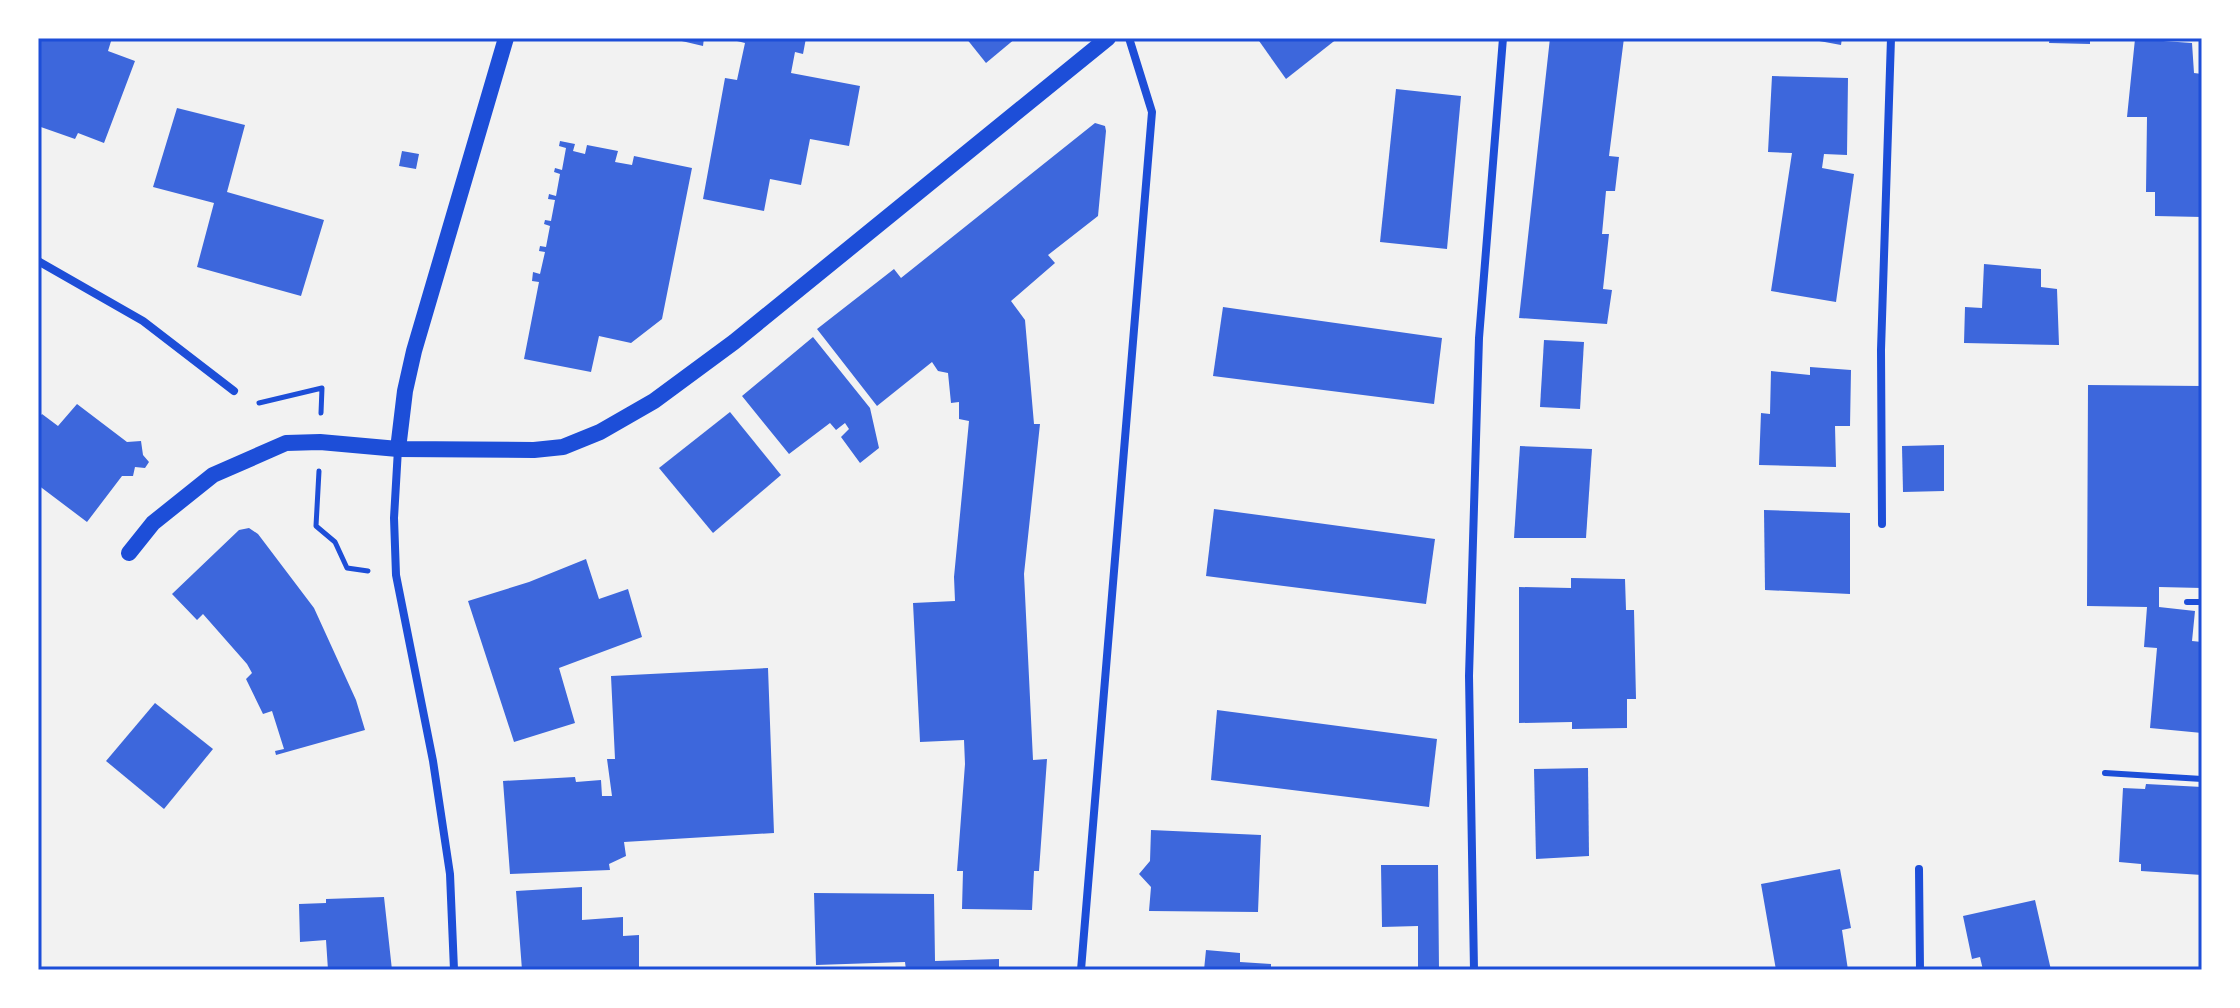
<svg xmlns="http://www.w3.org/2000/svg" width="2240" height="1008" font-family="'Open Sans',sans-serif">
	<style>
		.building { fill: #3d67dc }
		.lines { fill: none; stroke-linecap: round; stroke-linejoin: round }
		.path { stroke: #1d4ed8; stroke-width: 5 }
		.service { stroke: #1d4ed8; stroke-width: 6 }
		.minor { stroke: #1d4ed8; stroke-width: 8 }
		.secondary { stroke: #1d4ed8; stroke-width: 16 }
		.neatline { fill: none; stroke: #1d4ed8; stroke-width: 3 }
	</style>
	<rect width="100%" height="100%" fill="#f2f2f2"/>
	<g class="building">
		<polygon points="38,38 112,38 108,51 135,61 104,143 78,133 75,139 38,126"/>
		<polygon points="669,38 704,38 703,46"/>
		<polygon points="725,38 806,38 803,54 795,52 791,73 860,86 849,146 810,139 801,185 770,179 764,211 703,199 725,78 737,80 745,43"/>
		<polygon points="966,38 1016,38 986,63"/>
		<polygon points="1257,38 1338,38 1286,79"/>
		<polygon points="1550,38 1624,38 1609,156 1619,157 1615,191 1606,191 1602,234 1609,234 1603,289 1612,290 1607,324 1519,318"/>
		<polygon points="1803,38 1842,38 1841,45"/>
		<polygon points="2050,38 2090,38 2090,44 2049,43"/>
		<polygon points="2135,39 2192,43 2194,73 2202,74 2202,217 2155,216 2155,192 2146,192 2147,117 2127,117"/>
		<polygon points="1772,76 1848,78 1847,155 1824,154 1822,168 1854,174 1836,302 1771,291 1792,153 1768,152"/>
		<polygon points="1396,89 1461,96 1447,249 1380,242"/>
		<polygon points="177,108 245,125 227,192 324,220 301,296 197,267 214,203 153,187"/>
		<polygon points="1095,123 1105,126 1106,131 1098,216 1048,255 1055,263 1011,301 1025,320 1034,424 1040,424 1024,574 1033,760 1047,759 1039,871 1034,871 1032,910 962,909 963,871 957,871 965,764 964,740 920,742 913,603 955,601 954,577 969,421 959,419 959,402 951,403 948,373 938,371 932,362 877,406 817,329 894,269 901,278"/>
		<polygon points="560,141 575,144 573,151 585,154 587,145 618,151 615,162 632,165 634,156 692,168 662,319 631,343 599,336 591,372 524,359 539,282 532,281 533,272 540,274 545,252 539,251 540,246 546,247 550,226 544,224 545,220 551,221 555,200 548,199 549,194 556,196 560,174 554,172 555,168 562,170 566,148 559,146"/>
		<polygon points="402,151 419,154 416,169 399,166"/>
		<polygon points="1984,264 2041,269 2041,287 2057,289 2059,345 1964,343 1965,307 1982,308"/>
		<polygon points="1223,307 1442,338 1434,404 1213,376"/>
		<polygon points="813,337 870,408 879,448 860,463 841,437 849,429 845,423 836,430 830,423 789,454 742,396"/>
		<polygon points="1544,340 1584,342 1580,409 1540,407"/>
		<polygon points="1810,367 1851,370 1850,426 1835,426 1836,467 1759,465 1761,413 1770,414 1771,371 1810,375"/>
		<polygon points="2088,385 2202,386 2202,588 2159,587 2159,607 2195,611 2192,641 2202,642 2202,733 2150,728 2157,648 2144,647 2147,607 2087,606"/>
		<polygon points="77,404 127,442 141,441 143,455 149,462 145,468 135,467 133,476 122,476 87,522 38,485 38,419 42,414 58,426"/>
		<polygon points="730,412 781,475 713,533 659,468"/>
		<polygon points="1944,445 1944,491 1903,492 1902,446"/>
		<polygon points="1520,446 1592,449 1586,538 1514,538"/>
		<polygon points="1214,509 1435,539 1426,604 1206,576"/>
		<polygon points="1764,510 1850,513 1850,594 1765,590"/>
		<polygon points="249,528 258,534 314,608 356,700 365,730 276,755 275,751 284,749 272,711 263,714 246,679 252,673 247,664 203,614 197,620 172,594 239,530"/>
		<polygon points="586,559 599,599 628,589 642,637 559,668 575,723 514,742 468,601 529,582"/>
		<polygon points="1571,578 1625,579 1626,610 1634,610 1636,699 1627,699 1627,728 1572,729 1572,722 1519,723 1519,587 1571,588"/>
		<polygon points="768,668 774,833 624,842 626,856 609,864 610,870 510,874 503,781 575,777 576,782 601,780 602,796 612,796 607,759 615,759 611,676"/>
		<polygon points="155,703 213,749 164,809 106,761"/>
		<polygon points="1217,710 1437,739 1429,807 1211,780"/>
		<polygon points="1588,768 1589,856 1536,859 1534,769"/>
		<polygon points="2146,784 2202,787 2202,875 2141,871 2141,864 2119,862 2123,788 2145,789"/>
		<polygon points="1151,830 1261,835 1258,912 1149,911 1151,887 1139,874 1150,861"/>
		<polygon points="1381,865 1438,865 1439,970 1418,970 1418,926 1382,927"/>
		<polygon points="1840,869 1851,928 1842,930 1848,970 1776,970 1761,884"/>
		<polygon points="582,887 582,920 623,917 623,936 639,935 639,970 522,970 516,891"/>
		<polygon points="814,893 934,894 935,961 999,959 999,970 906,970 905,962 816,965"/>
		<polygon points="384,897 392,970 328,970 326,940 300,942 299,904 326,903 326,899"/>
		<polygon points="2035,900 2051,970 1983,970 1980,957 1972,959 1963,916"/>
		<polygon points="1206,950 1240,953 1240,962 1271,964 1271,970 1204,970"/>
	</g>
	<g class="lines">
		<g class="path">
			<polyline points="259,403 322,388 321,413"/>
			<polyline points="319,471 316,526 335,542 347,568 368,571"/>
		</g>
		<g class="service">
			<polyline points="2187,602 2202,602"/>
			<polyline points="2105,773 2202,779"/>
		</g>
		<g class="minor">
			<polyline points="38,261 143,321 234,391"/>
			<polyline points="398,449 394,518 396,575 433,761 450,874 454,970"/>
			<polyline points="1882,524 1881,350 1891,38"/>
			<polyline points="1919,869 1920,970"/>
			<polyline points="1081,970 1152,112 1129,38"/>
			<polyline points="1474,970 1469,676 1479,338 1503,38"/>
		</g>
		<g class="secondary">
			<polyline points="398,449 405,391 414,351 506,38"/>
			<polyline points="129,553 153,523 213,475 286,443 320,442 398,449 534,450 563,447 600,432 654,401 734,342 1108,38"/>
		</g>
	</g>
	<rect width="2240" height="1008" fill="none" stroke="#ffffff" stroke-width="80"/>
	<rect x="40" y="40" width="2160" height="928" class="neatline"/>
</svg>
